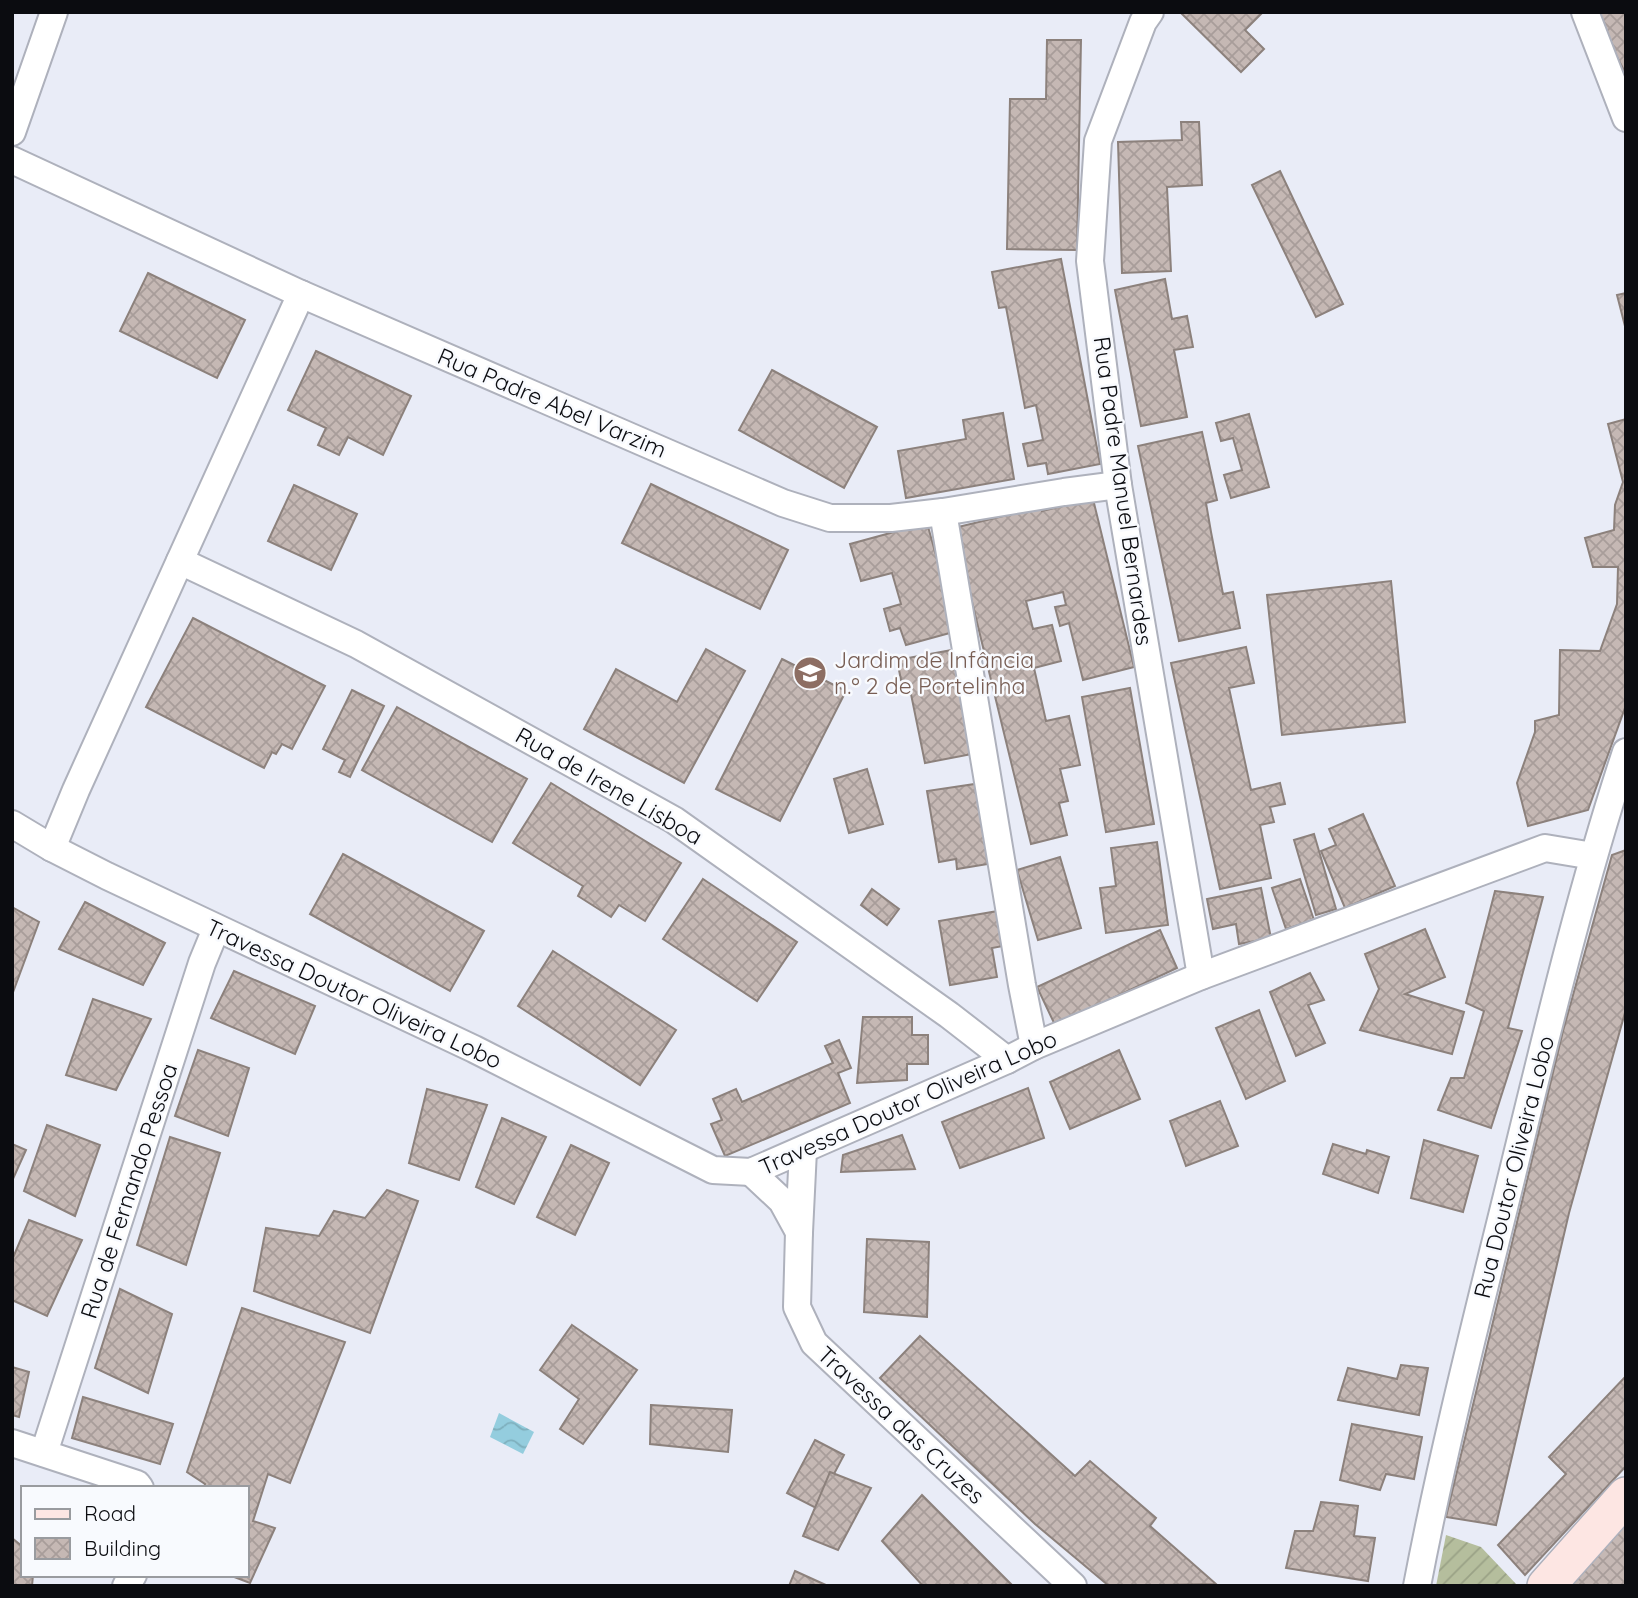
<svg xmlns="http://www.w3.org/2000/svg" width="1638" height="1598" font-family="Quicksand,sans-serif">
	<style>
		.garden { fill: url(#garden-furrows) }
		.water { fill: url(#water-waves) }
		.building { fill: url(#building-cross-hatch); stroke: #8c817c; stroke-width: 2 }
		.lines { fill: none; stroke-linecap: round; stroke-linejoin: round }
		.street-casing { stroke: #aeb1bc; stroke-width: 30 }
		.secondary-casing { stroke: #aeb1bc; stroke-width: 40 }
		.street { stroke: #fff; stroke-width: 26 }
		.secondary { stroke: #fde6e3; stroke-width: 37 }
		.labels { text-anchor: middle; stroke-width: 5; stroke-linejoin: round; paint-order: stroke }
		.street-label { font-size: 23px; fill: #0b0c10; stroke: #f8fafe }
		.education-label { font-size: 23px; fill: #785e54; stroke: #f8fafe; text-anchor: start }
	</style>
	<defs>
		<pattern id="garden-furrows" width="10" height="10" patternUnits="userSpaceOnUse" patternTransform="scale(1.75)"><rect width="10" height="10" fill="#b5be9d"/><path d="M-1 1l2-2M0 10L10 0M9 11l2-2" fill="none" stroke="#9aa286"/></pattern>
		<pattern id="water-waves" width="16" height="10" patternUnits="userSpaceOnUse" patternTransform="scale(1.75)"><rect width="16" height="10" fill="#94cdde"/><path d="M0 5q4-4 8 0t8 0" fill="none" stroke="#7eafbd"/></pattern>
		<pattern id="building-cross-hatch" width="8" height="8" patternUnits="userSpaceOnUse" patternTransform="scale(1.75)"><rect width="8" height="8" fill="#c5b8b4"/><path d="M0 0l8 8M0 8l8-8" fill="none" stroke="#a89d9a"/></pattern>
	</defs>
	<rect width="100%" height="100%" fill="#e9ecf7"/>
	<polygon class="garden" points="1446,1535 1481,1547 1518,1586 1436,1586"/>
	<polygon class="water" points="499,1413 534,1432 523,1454 490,1437"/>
	<g class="building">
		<polygon points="1180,12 1263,12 1245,30 1264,49 1241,72"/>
		<polygon points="1593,12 1626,12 1626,74"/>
		<polygon points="1047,40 1081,40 1077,250 1007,249 1010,99 1046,99"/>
		<polygon points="1181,122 1199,122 1202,185 1167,187 1171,271 1122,273 1118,142 1182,140"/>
		<polygon points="1280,171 1343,304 1316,317 1252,185"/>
		<polygon points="1061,259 1100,464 1048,474 1046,463 1028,466 1023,444 1043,440 1036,405 1025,408 1006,307 999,308 992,272"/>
		<polygon points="148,273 245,320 217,378 120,331"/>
		<polygon points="1165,279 1172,319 1187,316 1193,347 1174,350 1187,417 1141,426 1115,290"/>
		<polygon points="1626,293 1626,330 1617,295"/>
		<polygon points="316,351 411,396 383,455 348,437 339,455 318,445 326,428 288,410"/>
		<polygon points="772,370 877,427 844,488 739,430"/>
		<polygon points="1003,413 1014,479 906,498 898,451 966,439 963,420"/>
		<polygon points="1249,414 1269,487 1231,498 1224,475 1242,470 1233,438 1221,441 1216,423"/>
		<polygon points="1626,419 1626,705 1588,810 1528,826 1517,783 1535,732 1535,721 1559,715 1560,650 1600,651 1617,604 1618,567 1593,567 1585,538 1614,530 1615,505 1623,482 1608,424"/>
		<polygon points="1202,432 1217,500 1206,503 1211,532 1223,594 1233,592 1240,628 1179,641 1138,446"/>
		<polygon points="651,484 788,550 760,609 622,543"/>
		<polygon points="294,485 357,514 331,570 268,541"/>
		<polygon points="1093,499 1134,667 1083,680 1069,623 1060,626 1055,607 1066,605 1063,592 1026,601 1033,629 1052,625 1061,661 1034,668 1046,721 1069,716 1080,765 1060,769 1068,801 1059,803 1067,835 1031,844 954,528 1041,507 1042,511"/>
		<polygon points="927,523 957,631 906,645 900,628 890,631 884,609 901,604 892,573 861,581 850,544"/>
		<polygon points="1391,581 1405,722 1282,735 1267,595"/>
		<polygon points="193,618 325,686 292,749 282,744 276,754 272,752 264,768 146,707"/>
		<polygon points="1246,647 1254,683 1229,688 1251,790 1280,783 1285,804 1270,807 1274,822 1260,825 1271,878 1220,889 1171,663"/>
		<polygon points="706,649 745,671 684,783 584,729 616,669 677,702"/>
		<polygon points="952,650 972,754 925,763 911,694 904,695 897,660"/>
		<polygon points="782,659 846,691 780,821 716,789"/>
		<polygon points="1130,688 1154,824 1106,832 1082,697"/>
		<polygon points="352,690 384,706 350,777 339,772 345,760 323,749"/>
		<polygon points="397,707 527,779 492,842 362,770"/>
		<polygon points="867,769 883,824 849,833 834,779"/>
		<polygon points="551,783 681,863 645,921 619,905 611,917 578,896 583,886 513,843"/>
		<polygon points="975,784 988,864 957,869 956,859 939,862 927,791"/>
		<polygon points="1363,814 1395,886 1345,908 1321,851 1336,845 1329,829"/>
		<polygon points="1314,834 1336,909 1316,915 1294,840"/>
		<polygon points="1157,842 1168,925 1106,933 1100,888 1116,886 1111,848"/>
		<polygon points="1626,850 1626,1009 1569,1213 1496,1525 1446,1517 1563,1031 1612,855"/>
		<polygon points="343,854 484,931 450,991 310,914"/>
		<polygon points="1060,857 1081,928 1038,940 1017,870"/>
		<polygon points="703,879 797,942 757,1001 663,939"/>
		<polygon points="1300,879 1314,920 1286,929 1272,888"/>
		<polygon points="1261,888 1271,938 1239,944 1236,924 1213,929 1207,899"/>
		<polygon points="872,889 899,909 887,925 861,905"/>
		<polygon points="1495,891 1543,897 1508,1028 1522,1031 1491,1128 1438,1110 1451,1078 1464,1078 1484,1011 1466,1003"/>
		<polygon points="85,902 165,943 143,985 59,949"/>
		<polygon points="12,907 39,922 12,995"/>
		<polygon points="998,911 1003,946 992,948 997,977 950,985 939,921"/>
		<polygon points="1425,929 1445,977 1405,994 1464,1012 1452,1054 1360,1030 1379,989 1365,954"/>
		<polygon points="1160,930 1177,968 1055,1025 1037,987"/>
		<polygon points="553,951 676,1030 640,1085 518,1006"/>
		<polygon points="234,971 315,1006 295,1054 211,1018"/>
		<polygon points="1310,973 1324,1000 1308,1005 1325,1043 1296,1056 1270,992"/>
		<polygon points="93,999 151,1019 116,1090 66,1075"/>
		<polygon points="1259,1010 1285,1081 1246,1099 1216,1028"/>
		<polygon points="863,1017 912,1017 912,1035 928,1035 928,1064 907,1064 907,1080 857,1083"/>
		<polygon points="839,1040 851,1068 838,1073 850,1103 725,1156 711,1124 722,1120 713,1099 736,1089 742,1102 833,1063 825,1046"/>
		<polygon points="198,1050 249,1068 228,1136 175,1116"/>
		<polygon points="1119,1050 1140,1099 1070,1129 1050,1082"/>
		<polygon points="1028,1088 1044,1138 960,1168 942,1122"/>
		<polygon points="427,1089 487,1105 459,1180 409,1163"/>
		<polygon points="1220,1101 1238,1146 1186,1166 1170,1121"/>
		<polygon points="502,1118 546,1137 514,1204 476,1187"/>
		<polygon points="47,1125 100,1145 75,1216 24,1191"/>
		<polygon points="902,1135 915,1169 841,1172 843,1155"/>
		<polygon points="170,1137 220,1153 186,1265 137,1245"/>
		<polygon points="1424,1140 1478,1156 1463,1212 1411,1198"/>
		<polygon points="12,1144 26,1150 12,1181"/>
		<polygon points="1333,1144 1366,1154 1367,1150 1389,1157 1378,1193 1323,1174"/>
		<polygon points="571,1145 609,1163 575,1235 537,1217"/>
		<polygon points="387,1190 418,1201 370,1333 254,1291 266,1228 319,1236 334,1211 365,1218"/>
		<polygon points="29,1220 82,1240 47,1316 12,1300 12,1260"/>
		<polygon points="867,1239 929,1242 927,1317 864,1312"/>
		<polygon points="120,1289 172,1314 148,1393 95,1368"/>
		<polygon points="242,1308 345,1342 290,1483 268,1474 253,1521 275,1528 250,1583 229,1575 247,1575 247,1488 204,1488 205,1484 187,1472"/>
		<polygon points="572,1325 637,1370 583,1444 560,1429 579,1399 540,1370"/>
		<polygon points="920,1336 1075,1476 1090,1461 1156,1518 1150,1526 1216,1584 1109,1586 1035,1524 880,1378"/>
		<polygon points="1401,1365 1428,1368 1419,1415 1338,1400 1348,1368 1397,1379"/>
		<polygon points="12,1367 29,1372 19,1417 12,1415"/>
		<polygon points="1626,1376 1626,1466 1525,1575 1498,1545 1566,1474 1549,1457"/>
		<polygon points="83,1397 173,1424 160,1464 72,1438"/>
		<polygon points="651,1405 732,1410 728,1452 650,1444"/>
		<polygon points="1352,1424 1422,1437 1414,1479 1386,1474 1380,1490 1340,1480"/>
		<polygon points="815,1440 844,1455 816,1508 787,1493"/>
		<polygon points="830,1472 871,1488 838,1550 803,1536"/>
		<polygon points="922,1495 1012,1585 1011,1586 923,1586 882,1541"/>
		<polygon points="1321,1502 1358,1506 1354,1536 1375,1538 1368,1581 1286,1568 1295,1531 1313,1531"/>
		<polygon points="1626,1523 1626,1586 1557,1586"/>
		<polygon points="12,1538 23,1547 23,1575 33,1575 32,1586 12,1586"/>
		<polygon points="795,1571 828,1586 789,1586"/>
	</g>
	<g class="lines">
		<defs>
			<g id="street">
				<polyline points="1150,12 1143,22 1098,141 1090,261 1118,485 1201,976"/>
				<polyline points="1585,12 1626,118"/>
				<polyline points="12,132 54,12"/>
				<polyline points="12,160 301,294 783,503 830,518 891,518 943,512 1064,492 1118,485"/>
				<polyline points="943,512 1022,985 1034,1046"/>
				<polyline points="180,561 356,644 674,820 949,1015 1007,1060"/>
				<polyline points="12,824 52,848 107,876 474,1049 713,1170 751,1172 1007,1060 1034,1046 1201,976 1545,848 1593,856"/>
				<polyline points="52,848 76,790 301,294"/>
				<polyline points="751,1172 782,1201 799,1232 803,1150"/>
				<polyline points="799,1232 797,1307 814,1343 1073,1586"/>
				<polyline points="12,1443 137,1484 140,1488"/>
				<polyline points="44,1453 202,963 216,929"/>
				<polyline points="126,1586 133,1575"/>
				<path d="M1417,1586C1444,1445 1480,1306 1514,1167C1548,1028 1581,889 1626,752"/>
			</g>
			<polyline id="secondary" points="1546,1586 1626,1496"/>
		</defs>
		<use href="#street" class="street-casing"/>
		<use href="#secondary" class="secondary-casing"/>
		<use href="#street" class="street"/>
		<use href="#secondary" class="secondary"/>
	</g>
	<defs>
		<symbol id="school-disc" viewBox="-11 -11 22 22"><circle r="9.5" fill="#8d6e63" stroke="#f8fafe"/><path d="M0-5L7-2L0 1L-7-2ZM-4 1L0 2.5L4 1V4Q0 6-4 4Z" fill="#fff"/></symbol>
	</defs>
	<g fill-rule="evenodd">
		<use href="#school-disc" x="791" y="654" width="38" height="38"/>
	</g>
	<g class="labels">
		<g class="street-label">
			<text transform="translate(552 403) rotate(23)" y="8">Rua Padre Abel Varzim</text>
			<text transform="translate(1123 491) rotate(82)" y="8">Rua Padre Manuel Bernardes</text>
			<text transform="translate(609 786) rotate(30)" y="8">Rua de Irene Lisboa</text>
			<text transform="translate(354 994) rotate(25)" y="8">Travessa Doutor Oliveira Lobo</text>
			<text transform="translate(908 1103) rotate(-24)" y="8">Travessa Doutor Oliveira Lobo</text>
			<text transform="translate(1514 1167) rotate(-76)" y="8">Rua Doutor Oliveira Lobo</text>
			<text transform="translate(129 1191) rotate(-72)" y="8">Rua de Fernando Pessoa</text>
			<text transform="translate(901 1425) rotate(43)" y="8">Travessa das Cruzes</text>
		</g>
		<g class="education-label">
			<text x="834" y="668">Jardim de Infância<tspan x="834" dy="26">n.º 2 de Portelinha</tspan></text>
		</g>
	</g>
	<rect width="1638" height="1598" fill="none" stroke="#0b0c10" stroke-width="28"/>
	<rect x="21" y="1486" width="228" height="91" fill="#f8fafe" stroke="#999b9f" stroke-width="2"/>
	<rect x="35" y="1509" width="35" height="10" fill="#fde6e3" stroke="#999b9f" stroke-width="2"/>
	<text x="84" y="1521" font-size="21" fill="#0b0c10">Road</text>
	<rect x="35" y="1538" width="35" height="21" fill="url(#building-cross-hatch)" stroke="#999b9f" stroke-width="2"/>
	<text x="84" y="1556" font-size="21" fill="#0b0c10">Building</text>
</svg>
